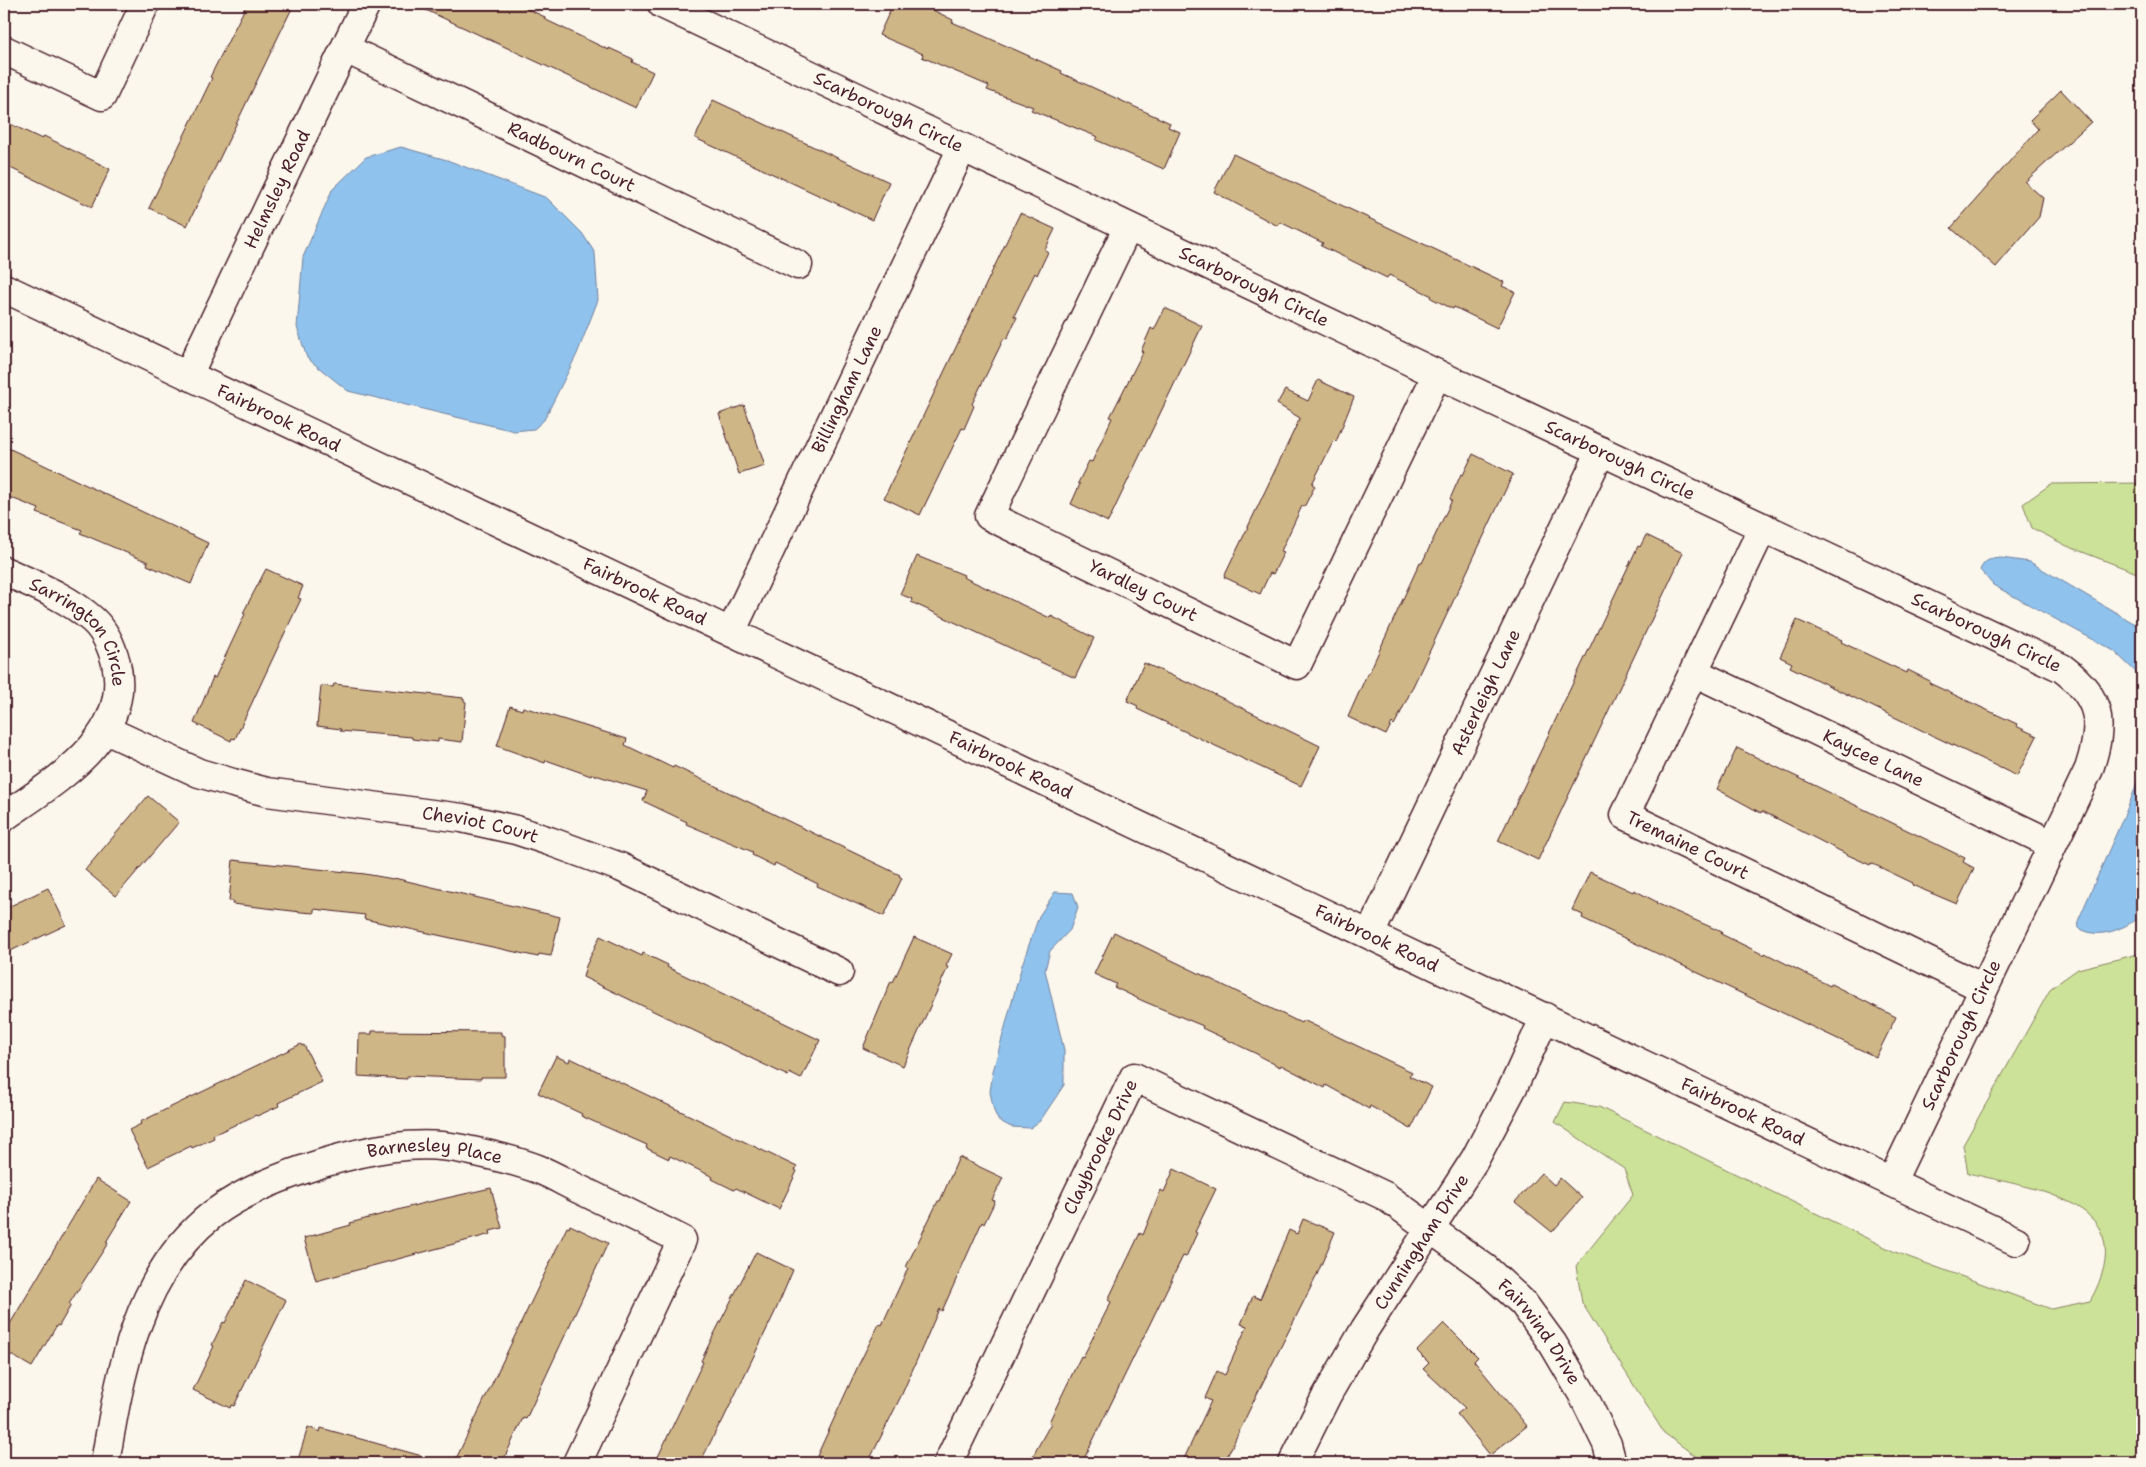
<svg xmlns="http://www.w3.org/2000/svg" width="2146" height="1467" font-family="'Shantell Sans',sans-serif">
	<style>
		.green { fill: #cbe298; stroke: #8a8062 }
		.water { fill: #8fc2ec; stroke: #73819f }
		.building { fill: #cfb686; stroke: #4a1f2b }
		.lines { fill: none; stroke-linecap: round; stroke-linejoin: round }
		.minor-casing { stroke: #4a1f2b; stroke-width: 31 }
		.minor { stroke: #fbf7ec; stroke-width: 28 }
		.labels { text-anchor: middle; stroke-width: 4; stroke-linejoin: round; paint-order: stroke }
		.street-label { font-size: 18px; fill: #4a1f2b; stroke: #fbf7ec }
	</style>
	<rect width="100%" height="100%" fill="#fbf7ec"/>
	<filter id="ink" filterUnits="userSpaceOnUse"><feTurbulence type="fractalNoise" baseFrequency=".02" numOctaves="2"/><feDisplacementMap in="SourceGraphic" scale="10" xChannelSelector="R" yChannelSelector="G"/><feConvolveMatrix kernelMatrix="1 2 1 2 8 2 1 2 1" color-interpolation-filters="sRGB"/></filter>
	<g filter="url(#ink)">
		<g class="green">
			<polygon points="2142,483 2142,575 2067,546 2032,528 2023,504 2051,484"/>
			<path d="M2142,953V1463H1705L1664,1433L1582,1303L1576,1266L1633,1195L1624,1169L1555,1122L1565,1102L1599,1107L1895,1252L2051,1309L2090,1301C2146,1201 2037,1190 1968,1173L1963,1145L2051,988L2078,969Z"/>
		</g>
		<g class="water">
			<polygon points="401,147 447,160 547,198 582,233 595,253 598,300 577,354 544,420 534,429 514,431 348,391 307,358 297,327 303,257 332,190 366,157"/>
			<path d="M2001,558L2030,562L2142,628V678L2114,651L1993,585L1980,570C1985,559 1990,559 2001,558Z"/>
			<path d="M2142,769V916C2124,928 2100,941 2079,928L2078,921L2130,802Z"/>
			<polygon points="1055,892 1073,893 1078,907 1070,930 1050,951 1045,970 1064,1050 1064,1085 1040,1121 1030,1128 1011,1127 998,1120 994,1111 990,1092 993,1071 1022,965 1039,916"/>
		</g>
		<g class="building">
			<polygon points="247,4 294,4 187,226 149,208 212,78 210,77"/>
			<polygon points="413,4 517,4 545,17 544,19 609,50 609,48 633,59 632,62 653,72 636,108"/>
			<polygon points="893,4 918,4 931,9 953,20 952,22 1018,51 1062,71 1061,73 1170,123 1168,127 1180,132 1164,169 1096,140 1098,137 1031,110 1033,107 987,90 989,86 922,57 923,54 879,35"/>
			<polygon points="2061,90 2091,122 2025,182 2043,198 2039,217 1996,267 1951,228 2038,129 2030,120"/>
			<polygon points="713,100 889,182 872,220 695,138"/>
			<polygon points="4,121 42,139 44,136 110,169 92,207 4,165"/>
			<polygon points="1233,154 1504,282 1502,286 1515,292 1497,328 1454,307 1453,309 1431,298 1432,296 1389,275 1387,278 1346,258 1321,246 1323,243 1280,222 1278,226 1214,192"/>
			<polygon points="1020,213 1055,229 1045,250 1048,252 1037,275 1035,273 1014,316 1017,317 1007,339 1004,338 972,404 974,406 964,429 962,428 920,515 884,498"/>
			<polygon points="1165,308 1202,326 1108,522 1071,504 1080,484 1078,483 1089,461 1092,462 1112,418 1110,417 1143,352 1141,351 1151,328 1154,330"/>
			<polygon points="1318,380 1354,397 1336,442 1334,440 1312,484 1315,486 1304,507 1302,506 1281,551 1284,552 1273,574 1270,573 1260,594 1224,577 1300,418 1277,404 1285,390 1308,401"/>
			<polygon points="744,405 765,466 739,474 719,414"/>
			<polygon points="4,446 208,543 191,584 147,565 148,562 80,533 82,530 37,513 39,509 4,495"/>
			<polygon points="1473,454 1513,474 1400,714 1394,725 1392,723 1386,735 1348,717 1368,672 1369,673 1420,562 1422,563 1452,500 1450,499 1461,474 1463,475"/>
			<polygon points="1646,535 1683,553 1538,860 1498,841 1638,546 1640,547"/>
			<polygon points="917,556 964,575 963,577 1050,618 1051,616 1094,638 1075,678 911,602 912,599 900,594"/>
			<polygon points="266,569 303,586 298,598 301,599 280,643 235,739 232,738 231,741 194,723 213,677 215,678 245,614 243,613"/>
			<polygon points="1797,620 1842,640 1841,642 1907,673 1908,670 1930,681 1929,683 2017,724 2016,726 2037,736 2017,776 1790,667 1792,663 1780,657"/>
			<polygon points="1144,663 1188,683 1189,682 1320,746 1301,786 1137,709 1138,706 1127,701"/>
			<polygon points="334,684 464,698 464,701 466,702 462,742 438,739 438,742 412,739 412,737 340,731 341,729 317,726 321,686 333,687"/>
			<polygon points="510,706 522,710 523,707 627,739 625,745 673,768 674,766 900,875 899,876 902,878 884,916 817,886 818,884 775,863 774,866 752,855 753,852 686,824 687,822 643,801 647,791 592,774 591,776 546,760 545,763 497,746"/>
			<polygon points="1737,748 1965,858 1963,862 1974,868 1957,904 1912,885 1913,883 1871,863 1870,865 1848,855 1762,811 1761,813 1717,789"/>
			<polygon points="148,796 179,822 116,896 85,870"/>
			<polygon points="233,860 365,874 393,879 394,878 560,917 551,956 539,954 538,957 433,934 364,919 365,915 314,909 314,913 301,912 232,904 233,901 229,901"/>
			<polygon points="1590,872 1633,892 1634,890 1657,902 1656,903 1722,932 1721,934 1764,955 1765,953 1830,986 1831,984 1896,1017 1876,1057 1582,918 1583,915 1572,910"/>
			<polygon points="48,888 66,925 4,954 4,909"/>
			<polygon points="1114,932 1301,1023 1303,1020 1412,1072 1409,1076 1432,1087 1411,1129 1370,1106 1369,1109 1326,1085 1325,1088 1281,1065 1280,1067 1259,1056 1259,1055 1202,1028 1203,1026 1143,1001 1114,987 1116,984 1094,974"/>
			<polygon points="600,936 642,956 643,953 668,965 667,967 820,1040 801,1079 789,1073 788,1076 763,1064 583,977 586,966"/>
			<polygon points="914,937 952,954 946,966 948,967 903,1066 863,1048 891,981 893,982"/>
			<polygon points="372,1031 501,1032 501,1035 505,1036 505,1077 481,1077 481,1079 407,1076 407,1079 358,1076 359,1034 372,1034"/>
			<polygon points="301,1044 302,1046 304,1045 322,1082 278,1103 279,1106 257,1116 256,1115 213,1135 214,1138 192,1148 191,1146 148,1167 129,1130 141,1124 140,1122"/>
			<polygon points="556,1056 569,1062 570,1058 797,1167 795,1170 797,1171 779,1209 736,1188 734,1190 712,1179 713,1177 670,1156 669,1159 646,1148 647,1145 581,1116 582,1114 538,1093"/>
			<polygon points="959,1157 1003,1178 992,1200 995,1201 984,1224 982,1222 942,1311 939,1309 902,1394 868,1463 833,1463 817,1456 858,1366 879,1324 882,1325 908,1268 906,1267 938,1201 940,1201"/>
			<polygon points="1174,1169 1216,1189 1195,1232 1197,1233 1186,1257 1183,1256 1082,1463 1029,1463 1051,1423 1049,1422 1081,1356 1083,1357 1111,1302 1108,1300 1140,1233 1143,1235 1161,1190 1164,1192"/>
			<polygon points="1541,1173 1554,1185 1560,1178 1582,1198 1552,1232 1515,1202"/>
			<polygon points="96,1179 131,1201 106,1242 108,1243 69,1304 71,1305 59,1326 57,1325 32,1367 4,1351 4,1334"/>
			<polygon points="491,1188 502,1228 490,1231 491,1234 316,1281 304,1238 351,1225 350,1223 420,1204"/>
			<polygon points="1303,1219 1335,1232 1316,1277 1258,1392 1224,1463 1182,1463 1211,1401 1205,1398 1217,1371 1225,1375 1247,1326 1241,1324 1253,1296 1260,1299 1289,1230 1297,1234"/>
			<polygon points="570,1225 608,1243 526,1419 523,1418 502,1463 454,1463 567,1227 569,1228"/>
			<polygon points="756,1252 793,1270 775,1312 721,1424 720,1423 700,1463 655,1463 703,1362 701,1361 712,1338"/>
			<polygon points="246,1280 286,1300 234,1406 231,1405 230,1408 193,1390 214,1346 212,1345 223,1322 225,1323"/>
			<polygon points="1444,1323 1478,1357 1474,1361 1527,1426 1490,1455 1457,1414 1465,1408 1423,1369 1429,1363 1417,1351"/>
			<polygon points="308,1427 320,1432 321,1428 422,1456 421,1463 297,1463"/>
		</g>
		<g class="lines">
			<defs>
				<g id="minor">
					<path id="s1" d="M662,4L1437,374L2062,668C2102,698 2104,723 2089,769L1892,1181"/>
					<path id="s2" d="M346,49L798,265"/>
					<polyline points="4,50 102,96 145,4"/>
					<path id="s3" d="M1128,227L989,516L1297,665L1437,374"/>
					<path id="s4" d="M4,288L2016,1241"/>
					<path id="s5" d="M188,375L366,4"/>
					<path id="s6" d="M1763,527L1625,815L1983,988"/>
					<path id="s7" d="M4,571C35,585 67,597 93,620C105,631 112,647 116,663C133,737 55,781 4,817"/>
					<path id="s8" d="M731,632L962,148"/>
					<path id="s9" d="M1694,672L2052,844"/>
					<path id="s10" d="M106,730L199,773L233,783L267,792L462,818L516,830L549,841L620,867L839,972"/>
					<path id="s11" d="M1370,934L1601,451"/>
					<path id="s12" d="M105,1463C120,1374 137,1273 213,1214C245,1190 285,1175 323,1163C367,1150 416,1139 462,1149C487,1154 514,1160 538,1169C553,1175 568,1184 583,1191C616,1207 649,1223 682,1240L577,1463"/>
					<path id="s13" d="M948,1463L1134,1077L1385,1196L1485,1268L1523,1303L1553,1344L1583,1395L1607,1444L1612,1463"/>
					<path id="s14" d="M1293,1463L1327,1395L1365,1329L1475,1159L1514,1085L1545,1017"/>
				</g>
			</defs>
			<use href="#minor" class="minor-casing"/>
			<use href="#minor" class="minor"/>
		</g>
	</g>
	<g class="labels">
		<g class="street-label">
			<text dy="6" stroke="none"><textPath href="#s1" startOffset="251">Scarborough Circle</textPath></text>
			<text dy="6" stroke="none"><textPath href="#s2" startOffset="250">Radbourn Court</textPath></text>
			<text dy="6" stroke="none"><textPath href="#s5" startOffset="206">Helmsley Road</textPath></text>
			<text dy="6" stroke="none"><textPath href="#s1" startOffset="656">Scarborough Circle</textPath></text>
			<text dy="6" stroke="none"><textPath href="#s8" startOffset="269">Billingham Lane</textPath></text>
			<text dy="6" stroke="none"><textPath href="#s4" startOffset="304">Fairbrook Road</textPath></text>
			<text dy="6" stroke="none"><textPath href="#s1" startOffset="1061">Scarborough Circle</textPath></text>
			<text dy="6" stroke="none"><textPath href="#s4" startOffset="709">Fairbrook Road</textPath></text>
			<text dy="6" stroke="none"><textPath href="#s3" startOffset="492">Yardley Court</textPath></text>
			<text dy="6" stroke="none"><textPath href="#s1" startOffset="1466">Scarborough Circle</textPath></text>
			<text dy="6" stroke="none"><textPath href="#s7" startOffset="102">Sarrington Circle</textPath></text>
			<text dy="6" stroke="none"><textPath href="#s11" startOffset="268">Asterleigh Lane</textPath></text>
			<text dy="6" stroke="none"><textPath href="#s9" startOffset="199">Kaycee Lane</textPath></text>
			<text dy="6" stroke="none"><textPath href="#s4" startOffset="1114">Fairbrook Road</textPath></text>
			<text dy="6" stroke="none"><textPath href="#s10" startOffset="389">Cheviot Court</textPath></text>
			<text dy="6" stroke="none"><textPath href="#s6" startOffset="389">Tremaine Court</textPath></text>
			<text dy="6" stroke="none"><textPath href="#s4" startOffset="1519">Fairbrook Road</textPath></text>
			<text transform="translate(1961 1035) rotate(-65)" y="6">Scarborough Circle</text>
			<text dy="6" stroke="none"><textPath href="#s4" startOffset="1924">Fairbrook Road</textPath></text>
			<text dy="6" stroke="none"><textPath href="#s13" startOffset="351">Claybrooke Drive</textPath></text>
			<text dy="6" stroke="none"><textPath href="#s12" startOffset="514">Barnesley Place</textPath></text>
			<text dy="6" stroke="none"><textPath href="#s14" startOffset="256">Cunningham Drive</textPath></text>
			<text dy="6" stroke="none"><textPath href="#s13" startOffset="914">Fairwind Drive</textPath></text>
		</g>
	</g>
	<rect width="2146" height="1467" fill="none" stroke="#fbf7ec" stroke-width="20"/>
	<rect x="10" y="10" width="2126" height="1447" fill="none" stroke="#4a1f2b" stroke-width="2" filter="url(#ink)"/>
</svg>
